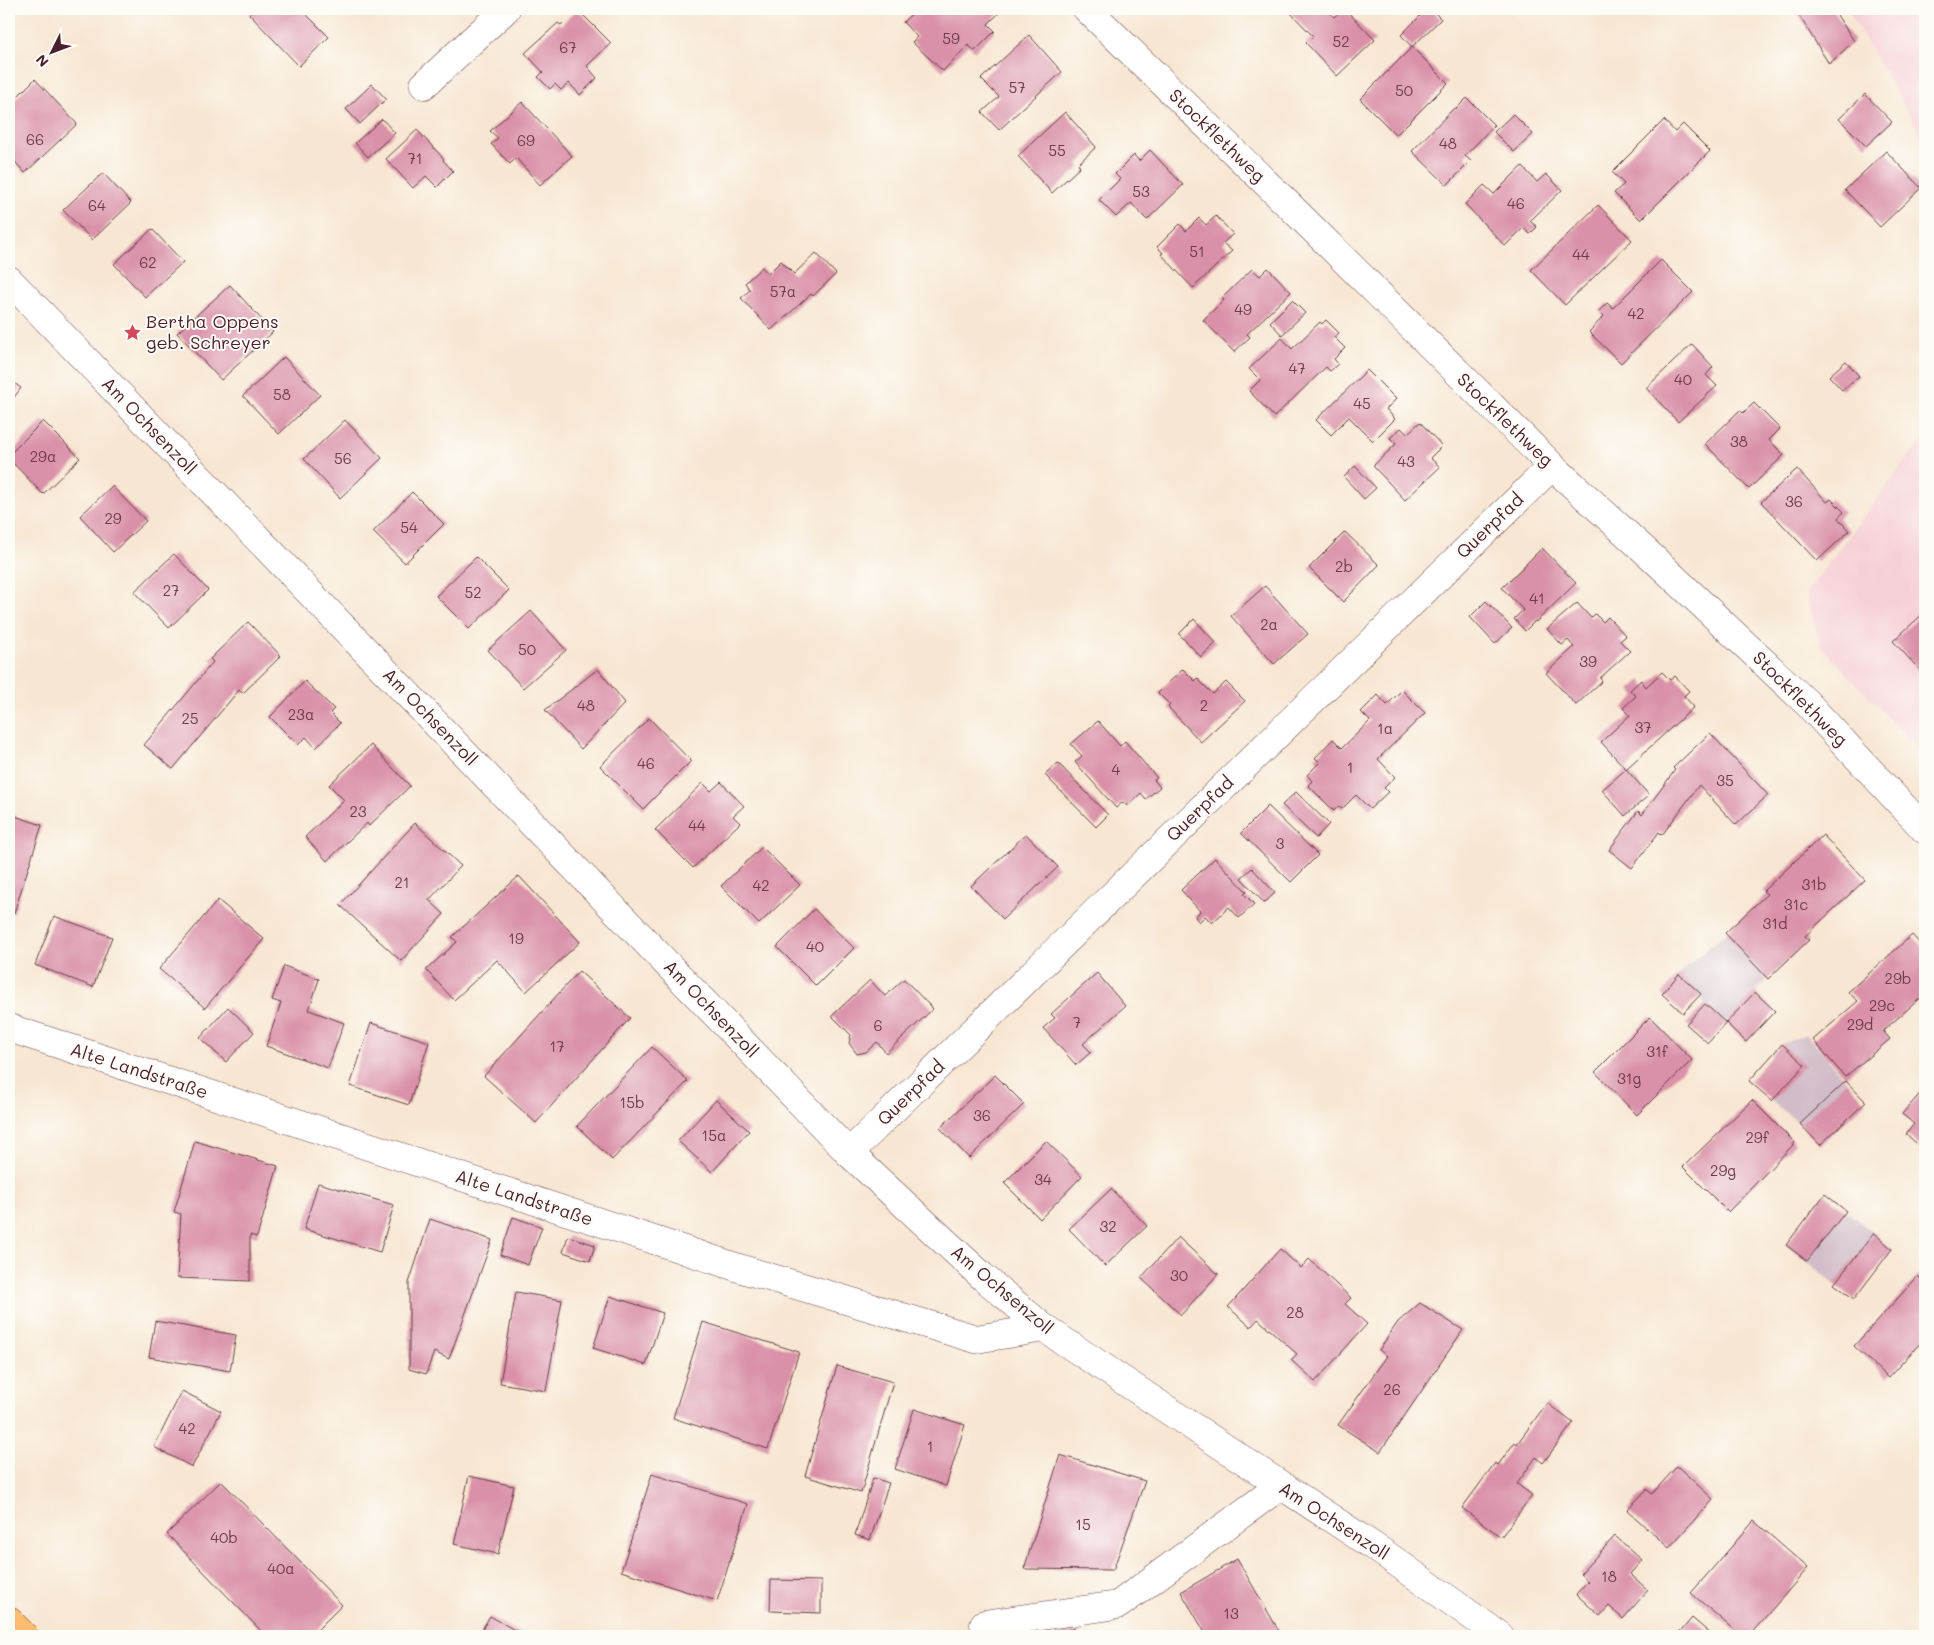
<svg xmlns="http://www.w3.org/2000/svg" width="1934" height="1645" font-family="Mali,sans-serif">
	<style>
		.built { fill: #f6cfd7 }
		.industrial { fill: #d1bdc9 }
		.building { fill: #d990a8 }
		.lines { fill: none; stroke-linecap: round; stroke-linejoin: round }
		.minor-casing { stroke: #643d44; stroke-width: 29 }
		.major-casing { stroke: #643d44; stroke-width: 29 }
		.minor { stroke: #fff; stroke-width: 28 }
		.major { stroke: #febc70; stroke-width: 28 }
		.labels { text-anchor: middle; stroke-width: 4; stroke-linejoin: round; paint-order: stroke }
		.number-label { font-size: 15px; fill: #6e3b4a }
		.street-label { font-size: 18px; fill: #4a1f2b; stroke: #fdfcf7 }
		.poi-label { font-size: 18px; fill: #4a1f2b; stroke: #fdfcf7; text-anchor: start }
	</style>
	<rect width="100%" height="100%" fill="#fdfcf7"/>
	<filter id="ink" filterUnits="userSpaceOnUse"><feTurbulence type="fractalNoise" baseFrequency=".02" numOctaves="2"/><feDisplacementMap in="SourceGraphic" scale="10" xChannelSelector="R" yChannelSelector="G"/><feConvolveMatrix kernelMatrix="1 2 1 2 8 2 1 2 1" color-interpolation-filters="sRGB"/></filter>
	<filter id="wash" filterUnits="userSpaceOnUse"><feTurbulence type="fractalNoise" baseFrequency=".0096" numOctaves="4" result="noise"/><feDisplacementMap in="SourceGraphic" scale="20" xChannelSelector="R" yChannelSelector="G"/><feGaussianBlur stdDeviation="1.12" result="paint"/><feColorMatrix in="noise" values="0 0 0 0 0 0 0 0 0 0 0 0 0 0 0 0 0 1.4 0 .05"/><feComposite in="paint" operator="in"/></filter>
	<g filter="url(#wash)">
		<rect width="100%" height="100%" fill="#f7e6d1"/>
		<g class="built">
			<polygon points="1848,9 1925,9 1925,142"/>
			<polygon points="1925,436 1925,756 1821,646 1806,593"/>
		</g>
		<g class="industrial">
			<polygon points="1725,933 1768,979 1726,1023 1705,1004 1701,994 1679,974"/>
			<polygon points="1806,1034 1846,1081 1800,1124 1772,1101 1805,1065 1782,1044"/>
			<polygon points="1846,1211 1874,1233 1834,1284 1807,1261"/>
		</g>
		<g id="blocks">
			<g class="building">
				<polygon points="254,9 301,9 329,37 299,66 249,14"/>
				<polygon points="577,9 611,43 587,66 597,78 580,95 569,83 561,90 555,84 550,89 538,77 543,72 525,53 558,23 561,25"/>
				<polygon points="917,9 999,9 1001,11 988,24 995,31 975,51 968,45 943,71 912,42 917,37 903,22"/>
				<polygon points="1287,9 1326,9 1334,17 1343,9 1345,9 1375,40 1337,76 1306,43 1313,36"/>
				<polygon points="1427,9 1431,9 1441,19 1412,47 1448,83 1396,135 1360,99 1412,47 1401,35"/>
				<polygon points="1795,9 1833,9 1854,41 1829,64"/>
				<polygon points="1029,35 1062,72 999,130 982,112 999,97 981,79"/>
				<polygon points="35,79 77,124 25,173 9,155 9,105"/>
				<polygon points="372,84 386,99 360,124 346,109"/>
				<polygon points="1865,94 1892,122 1866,146 1839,119"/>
				<polygon points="1467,98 1494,125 1465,156 1471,161 1447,185 1412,151 1454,108 1456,109"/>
				<polygon points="522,102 572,156 540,185 516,158 510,164 491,144 498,138 490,131"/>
				<polygon points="1065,112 1096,147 1078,164 1080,167 1052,193 1018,156"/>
				<polygon points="1513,114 1533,134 1514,152 1494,132"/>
				<polygon points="382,119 395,133 368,157 355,143"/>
				<polygon points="1664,120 1675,132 1683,124 1710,151 1641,220 1614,193 1624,184 1612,172"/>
				<polygon points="417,130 444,159 443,160 453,171 437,187 426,176 413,188 386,159"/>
				<polygon points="1150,150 1183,185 1147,220 1131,203 1116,217 1099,200 1120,179 1115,174 1134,155 1139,161"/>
				<polygon points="1886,151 1921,188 1880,227 1845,190"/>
				<polygon points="1522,166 1537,182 1546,174 1562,190 1530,221 1537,227 1530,234 1523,228 1505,246 1465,204 1484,185 1494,194"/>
				<polygon points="103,173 131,203 92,240 63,210"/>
				<polygon points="1598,205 1632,240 1565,305 1531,270"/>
				<polygon points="1216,216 1233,234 1223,243 1232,251 1193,288 1161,254 1163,253 1157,247 1180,224 1186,231 1199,218 1206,225"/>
				<polygon points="152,229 183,262 145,297 114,264"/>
				<polygon points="816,253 836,274 813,296 811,294 771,330 741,298 750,290 745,283 762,267 768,274 781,261 794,274"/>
				<polygon points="1661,260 1693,292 1621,363 1589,332 1604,316 1599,311 1607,303 1613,308"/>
				<polygon points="1268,268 1291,292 1247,334 1250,337 1234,352 1203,320 1224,300 1222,298 1252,269 1260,276"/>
				<polygon points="230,285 273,332 221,380 177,333"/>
				<polygon points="1292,300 1305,313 1282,335 1270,322"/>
				<polygon points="1326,320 1339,333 1334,337 1345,348 1334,359 1338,364 1330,371 1326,367 1274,417 1249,391 1260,380 1249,369 1282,338 1292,349 1320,322 1322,324"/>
				<polygon points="1692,344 1713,367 1706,375 1717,386 1678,422 1646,388"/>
				<polygon points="284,357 320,395 279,434 243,396"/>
				<polygon points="1846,361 1859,376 1842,390 1829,376"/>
				<polygon points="1367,370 1396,399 1386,409 1395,419 1373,441 1349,417 1331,435 1316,420"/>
				<polygon points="9,379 21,388 9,404"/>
				<polygon points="1754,403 1780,429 1769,440 1784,455 1749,489 1705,444 1740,410 1743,413"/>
				<polygon points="345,420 382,458 340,498 304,459"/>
				<polygon points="43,421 80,458 43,494 9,459 9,455"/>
				<polygon points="1420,422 1442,446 1430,458 1440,467 1405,500 1373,466 1396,444 1390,438 1401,428 1407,434"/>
				<polygon points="1355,466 1376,488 1364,499 1344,477"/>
				<polygon points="1797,469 1827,502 1831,499 1844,512 1838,518 1849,531 1817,561 1761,502"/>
				<polygon points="112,486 146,521 113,552 80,516"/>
				<polygon points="412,492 444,524 405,563 373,532"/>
				<polygon points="1345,532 1379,565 1343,602 1309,568"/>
				<polygon points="1542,548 1576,583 1536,622 1535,621 1525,631 1514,619 1523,610 1502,588"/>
				<polygon points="174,554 208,590 169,628 134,592"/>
				<polygon points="476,557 509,590 469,629 436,596"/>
				<polygon points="1265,586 1308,634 1274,664 1231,616"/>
				<polygon points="1486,601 1512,628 1495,644 1470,617"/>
				<polygon points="1577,603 1591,618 1595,614 1603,622 1608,617 1626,636 1620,641 1630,651 1600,678 1602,681 1576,705 1546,673 1574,647 1568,640 1562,645 1547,629"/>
				<polygon points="531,611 566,650 523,688 488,650"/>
				<polygon points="1925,612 1925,676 1893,641"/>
				<polygon points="1194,619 1216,643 1201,657 1179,634"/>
				<polygon points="248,622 281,656 243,693 239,690 173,769 144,745 213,662 210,659"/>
				<polygon points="598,669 625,703 581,749 545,710"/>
				<polygon points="1183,669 1195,681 1197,678 1213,694 1226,682 1245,701 1201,742 1168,707 1170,705 1158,693"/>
				<polygon points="1662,672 1670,680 1675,676 1689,691 1684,696 1694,707 1626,769 1601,742 1630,715 1623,708 1636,696 1630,690 1641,680 1646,687"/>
				<polygon points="305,681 334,709 330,713 340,723 316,748 306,737 298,745 270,717"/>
				<polygon points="1402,690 1425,713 1378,759 1395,777 1384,788 1388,792 1370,809 1356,795 1342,809 1338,806 1334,811 1308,785 1312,781 1307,775 1320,762 1315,758 1333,739 1342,748 1370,721 1361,712 1378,695 1387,705"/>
				<polygon points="649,718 691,761 643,809 600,766"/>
				<polygon points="1098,721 1120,746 1125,741 1157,778 1154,780 1160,787 1146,799 1141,793 1127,806 1123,802 1116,808 1075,762 1082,756 1071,744"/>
				<polygon points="1710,733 1768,795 1736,825 1699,785 1662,835 1659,832 1632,868 1609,850 1638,811 1642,815 1675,770 1673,768"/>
				<polygon points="371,745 410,786 369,826 367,823 327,861 305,837 344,800 329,785"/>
				<polygon points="1058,763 1108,815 1096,827 1045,775"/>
				<polygon points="1626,769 1649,795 1625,816 1602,790"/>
				<polygon points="721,782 744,806 733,816 740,823 693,868 655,830 703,783 711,791"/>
				<polygon points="1296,792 1329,824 1316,838 1282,805"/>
				<polygon points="1268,806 1318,855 1291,882 1241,833"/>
				<polygon points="9,814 42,825 14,913 9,912"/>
				<polygon points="415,823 461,866 429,900 444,914 401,961 340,905"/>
				<polygon points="1026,834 1058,867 1003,919 971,886"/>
				<polygon points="1823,835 1865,880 1805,936 1809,940 1768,979 1725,933 1767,894 1763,891"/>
				<polygon points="762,847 800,885 759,924 721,886"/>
				<polygon points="1215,858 1247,892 1244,894 1254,904 1239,918 1229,907 1212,923 1205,916 1199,922 1195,917 1200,911 1181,890"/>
				<polygon points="1252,868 1275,893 1264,903 1241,878"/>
				<polygon points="519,876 580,942 526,992 497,960 454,1000 426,970 457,942 452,937"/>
				<polygon points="218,900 264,939 205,1008 159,969"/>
				<polygon points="814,909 854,948 816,986 777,947"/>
				<polygon points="54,916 112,937 93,987 35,965"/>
				<polygon points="1912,935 1925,949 1925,994 1883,1031 1890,1039 1845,1077 1813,1040 1858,1001 1848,992"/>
				<polygon points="284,966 319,979 309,1010 344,1023 328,1068 266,1046 281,1003 272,1000"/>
				<polygon points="579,971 630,1018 536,1123 484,1076"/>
				<polygon points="1097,973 1125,1006 1083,1044 1091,1052 1076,1065 1043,1028 1055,1018 1051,1014"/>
				<polygon points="1679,974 1701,994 1683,1013 1662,994"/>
				<polygon points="904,979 933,1009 886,1053 877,1042 866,1052 857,1054 849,1043 851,1035 832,1016 870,980 885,996"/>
				<polygon points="1755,992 1775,1011 1746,1042 1726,1023"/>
				<polygon points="1705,1004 1726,1023 1708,1043 1686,1024"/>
				<polygon points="228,1007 254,1032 226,1062 200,1038"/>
				<polygon points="1650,1017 1692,1060 1637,1115 1595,1072"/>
				<polygon points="371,1023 429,1042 409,1105 350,1086"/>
				<polygon points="1782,1044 1805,1065 1772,1101 1749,1081"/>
				<polygon points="652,1047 688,1081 612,1160 577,1126"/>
				<polygon points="995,1075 1024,1104 969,1158 940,1128"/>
				<polygon points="1846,1081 1866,1102 1820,1145 1800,1124"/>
				<polygon points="1925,1088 1925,1151 1906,1134 1914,1124 1902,1114"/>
				<polygon points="716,1100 749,1131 712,1172 678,1141"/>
				<polygon points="1752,1100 1795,1143 1728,1212 1683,1167"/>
				<polygon points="195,1141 278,1166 257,1237 250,1235 250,1281 177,1278 181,1214 174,1212"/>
				<polygon points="1046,1141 1082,1176 1040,1219 1004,1183"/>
				<polygon points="318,1183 394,1205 380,1252 304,1229"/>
				<polygon points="1111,1189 1147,1226 1105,1266 1069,1229"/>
				<polygon points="1825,1194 1846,1211 1807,1261 1786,1245"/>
				<polygon points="513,1217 542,1227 528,1265 500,1255"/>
				<polygon points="430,1219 492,1240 449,1359 434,1352 426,1374 409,1369 409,1283"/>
				<polygon points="1874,1233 1892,1249 1854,1299 1834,1284"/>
				<polygon points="568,1236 595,1245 590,1261 563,1252"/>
				<polygon points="1178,1237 1218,1274 1181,1315 1141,1278"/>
				<polygon points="1280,1249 1301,1268 1309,1259 1351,1298 1345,1304 1367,1324 1315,1382 1291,1360 1297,1354 1258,1319 1251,1327 1228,1307"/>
				<polygon points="1918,1276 1925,1283 1925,1338 1888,1378 1854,1346"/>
				<polygon points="516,1292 562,1300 546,1391 500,1383"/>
				<polygon points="610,1296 663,1313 646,1365 593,1348"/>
				<polygon points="1420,1303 1463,1330 1380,1452 1338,1425 1387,1356 1379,1350 1398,1322"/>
				<polygon points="155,1321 236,1335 230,1371 149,1357"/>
				<polygon points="703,1322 799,1352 768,1449 673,1418"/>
				<polygon points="837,1366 893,1382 861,1493 805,1476"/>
				<polygon points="182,1391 221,1411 192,1467 154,1447"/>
				<polygon points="1547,1403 1573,1423 1543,1463 1536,1457 1517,1484 1532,1495 1501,1537 1462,1508 1495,1463 1498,1465 1515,1442 1517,1444"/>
				<polygon points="914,1409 965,1425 946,1486 895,1469"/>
				<polygon points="1060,1455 1145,1481 1113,1570 1024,1569"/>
				<polygon points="1677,1466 1713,1499 1669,1548 1627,1510 1647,1489 1652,1494"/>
				<polygon points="652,1474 748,1504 717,1601 621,1571"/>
				<polygon points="469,1476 514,1486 498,1554 454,1544"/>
				<polygon points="873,1478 889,1483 870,1540 855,1535"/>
				<polygon points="221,1481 342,1605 313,1634 315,1636 266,1636 167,1534"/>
				<polygon points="1754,1521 1808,1568 1749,1636 1741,1636 1691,1593"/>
				<polygon points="1615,1536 1642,1560 1630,1574 1648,1590 1623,1619 1609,1606 1600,1616 1576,1594 1588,1581 1580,1574"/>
				<polygon points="1237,1559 1282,1636 1207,1636 1181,1592"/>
				<polygon points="771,1580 821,1581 821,1613 770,1611"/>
				<polygon points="490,1616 525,1636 478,1636"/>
				<polygon points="1692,1618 1713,1636 1677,1636"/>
				<polygon points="1074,1628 1077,1636 1054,1636"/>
			</g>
		</g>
	</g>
	<g filter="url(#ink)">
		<use href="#blocks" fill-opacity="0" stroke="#643d44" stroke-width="1"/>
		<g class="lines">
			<defs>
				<g id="minor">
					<polyline points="1087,9 1299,215 1552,466 1653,558 1807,703 1925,830"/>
					<polyline points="424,85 506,9"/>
					<polyline points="9,280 849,1153 982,1276 1044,1328 1385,1554 1500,1636"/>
					<polyline points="9,1028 739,1268 976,1339 1044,1328"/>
					<polyline points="849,1153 1552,466"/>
					<polyline points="984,1624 1118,1605 1280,1486"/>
				</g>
				<polyline id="major" points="9,1621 24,1636"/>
			</defs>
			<use href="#minor" class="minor-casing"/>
			<use href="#major" class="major-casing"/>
			<use href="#minor" class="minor"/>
			<use href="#major" class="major"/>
		</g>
	</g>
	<defs>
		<symbol id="sight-bare" viewBox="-9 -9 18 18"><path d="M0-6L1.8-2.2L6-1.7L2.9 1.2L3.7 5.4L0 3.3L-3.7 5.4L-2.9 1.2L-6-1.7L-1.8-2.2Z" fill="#d1495b" stroke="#fdfcf7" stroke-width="2.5" paint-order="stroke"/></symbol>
	</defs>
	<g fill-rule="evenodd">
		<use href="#sight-bare" x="120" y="320" width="25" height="25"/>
	</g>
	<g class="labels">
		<g class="number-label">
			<text x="951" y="44">59</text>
			<text x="1341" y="47">52</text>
			<text x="568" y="53">67</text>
			<text x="1017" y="93">57</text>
			<text x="1404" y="96">50</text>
			<text x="35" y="145">66</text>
			<text x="526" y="146">69</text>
			<text x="1448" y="149">48</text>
			<text x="1057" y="156">55</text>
			<text x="415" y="164">71</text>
			<text x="1141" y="197">53</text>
			<text x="1516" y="209">46</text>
			<text x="97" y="211">64</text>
			<text x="1197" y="257">51</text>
			<text x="1581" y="260">44</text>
			<text x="148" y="268">62</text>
			<text x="783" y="297">57a</text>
			<text x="1243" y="315">49</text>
			<text x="1636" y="319">42</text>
			<text x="1297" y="374">47</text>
			<text x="1683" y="385">40</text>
			<text x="282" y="400">58</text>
			<text x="1362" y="409">45</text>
			<text x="1739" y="447">38</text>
			<text x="43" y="462">29a</text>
			<text x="343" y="464">56</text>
			<text x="1406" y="467">43</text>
			<text x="1794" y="507">36</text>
			<text x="113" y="524">29</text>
			<text x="409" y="533">54</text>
			<text x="1344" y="572">2b</text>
			<text x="171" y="596">27</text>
			<text x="473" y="598">52</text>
			<text x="1537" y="604">41</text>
			<text x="1269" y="630">2a</text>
			<text x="527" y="655">50</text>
			<text x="1588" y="667">39</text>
			<text x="586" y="711">48</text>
			<text x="1204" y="711">2</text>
			<text x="301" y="720">23a</text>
			<text x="190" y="724">25</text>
			<text x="1643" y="733">37</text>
			<text x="1385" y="734">1a</text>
			<text x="646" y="769">46</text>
			<text x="1350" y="773">1</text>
			<text x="1116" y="775">4</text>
			<text x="1725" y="786">35</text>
			<text x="358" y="817">23</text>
			<text x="697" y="831">44</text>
			<text x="1280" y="849">3</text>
			<text x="402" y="888">21</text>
			<text x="1814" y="890">31b</text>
			<text x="761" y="891">42</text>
			<text x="1796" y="910">31c</text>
			<text x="1775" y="929">31d</text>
			<text x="516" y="944">19</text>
			<text x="815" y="952">40</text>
			<text x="1898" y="984">29b</text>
			<text x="1882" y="1011">29c</text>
			<text x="1077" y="1028">7</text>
			<text x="1860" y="1030">29d</text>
			<text x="878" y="1031">6</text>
			<text x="557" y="1052">17</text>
			<text x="1657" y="1057">31f</text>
			<text x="1629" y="1084">31g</text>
			<text x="632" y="1108">15b</text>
			<text x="982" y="1121">36</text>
			<text x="714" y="1141">15a</text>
			<text x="1757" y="1143">29f</text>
			<text x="1723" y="1176">29g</text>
			<text x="1043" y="1185">34</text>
			<text x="1108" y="1232">32</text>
			<text x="1179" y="1281">30</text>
			<text x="1295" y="1318">28</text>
			<text x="1392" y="1395">26</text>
			<text x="187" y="1434">42</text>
			<text x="930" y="1452">1</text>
			<text x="1083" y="1530">15</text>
			<text x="224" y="1543">40b</text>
			<text x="281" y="1574">40a</text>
			<text x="1609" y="1582">18</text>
			<text x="1231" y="1619">13</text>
		</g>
		<g class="street-label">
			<text transform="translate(1217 136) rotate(44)" y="6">Stockflethweg</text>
			<text transform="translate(1505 420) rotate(44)" y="6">Stockflethweg</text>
			<text transform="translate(149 426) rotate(46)" y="6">Am Ochsenzoll</text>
			<text transform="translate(1490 526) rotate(-44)" y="6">Querpfad</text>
			<text transform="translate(1800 699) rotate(45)" y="6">Stockflethweg</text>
			<text transform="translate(430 717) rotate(46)" y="6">Am Ochsenzoll</text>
			<text transform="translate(1200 809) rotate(-44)" y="6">Querpfad</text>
			<text transform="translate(711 1009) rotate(46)" y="6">Am Ochsenzoll</text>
			<text transform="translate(139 1071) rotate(18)" y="6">Alte Landstraße</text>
			<text transform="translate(911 1093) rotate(-44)" y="6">Querpfad</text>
			<text transform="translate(524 1198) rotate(18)" y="6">Alte Landstraße</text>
			<text transform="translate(1002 1290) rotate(40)" y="6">Am Ochsenzoll</text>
			<text transform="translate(1334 1521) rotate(33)" y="6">Am Ochsenzoll</text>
		</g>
		<g class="poi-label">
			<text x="146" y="328">Bertha Oppens<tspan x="146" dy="21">geb. Schreyer</tspan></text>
		</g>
	</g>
	<rect width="1934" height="1645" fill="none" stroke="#fdfcf7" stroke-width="30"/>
	<g transform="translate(52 52) rotate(228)" stroke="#fdfcf7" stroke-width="4" paint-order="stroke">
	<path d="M0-4L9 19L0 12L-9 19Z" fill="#4a1f2b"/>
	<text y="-8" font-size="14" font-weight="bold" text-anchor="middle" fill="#4a1f2b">N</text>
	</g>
</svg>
